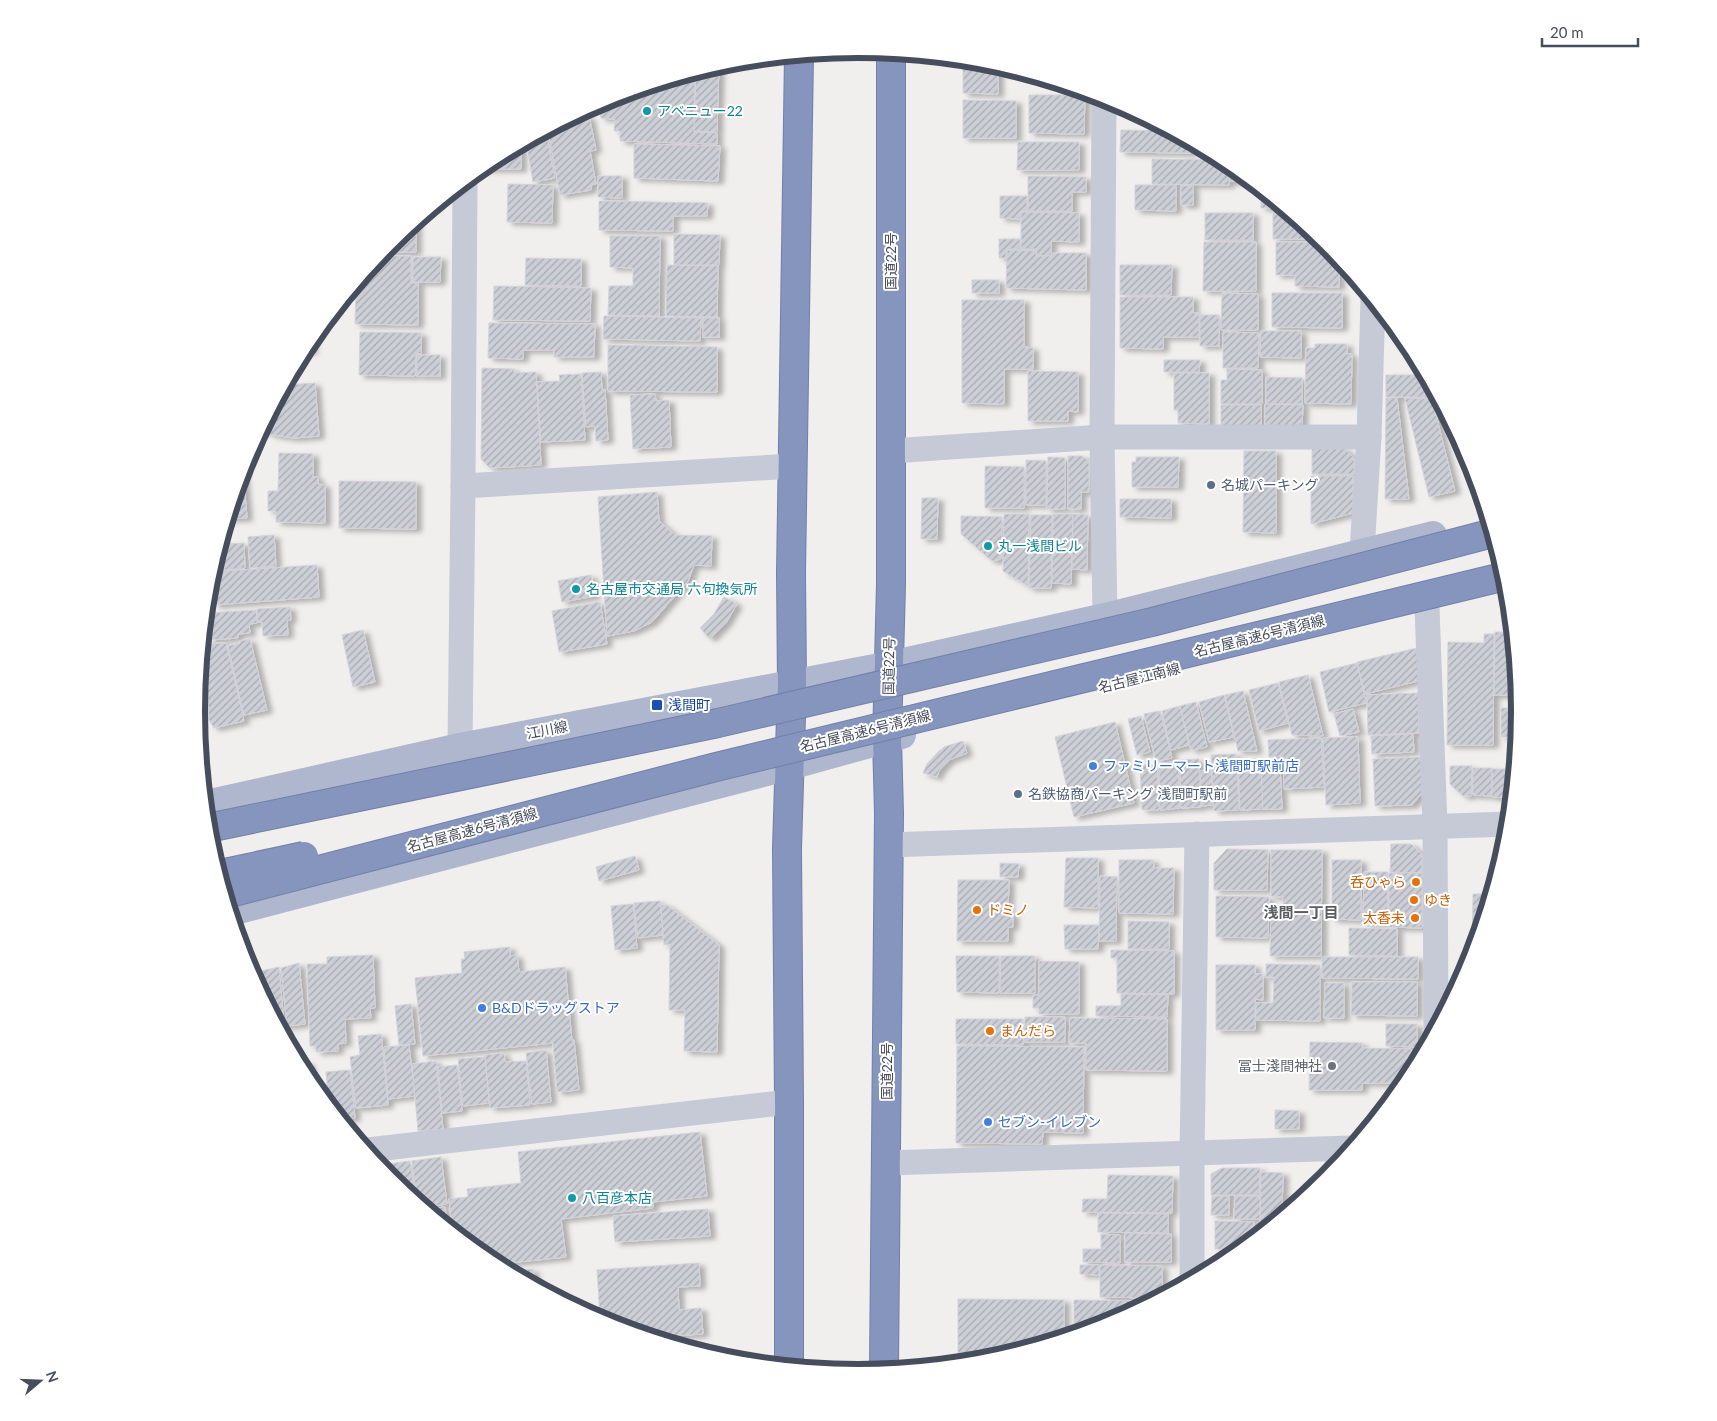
<svg xmlns="http://www.w3.org/2000/svg" width="1717" height="1421" font-family="Lato,'Noto Sans JP',sans-serif">
	<style>
		.building { fill: url(#building-hatch); stroke: #d2d3da; filter: url(#shadow) }
		.lines { fill: none; stroke-linecap: round; stroke-linejoin: round }
		.highway-casing { stroke: #7180a9; stroke-width: 30 }
		.street { stroke: #c5cad6; stroke-width: 25 }
		.primary { stroke: #aeb7cd; stroke-width: 28 }
		.highway { stroke: #8695be; stroke-width: 28 }
		.highway-bridge-casing { stroke: #7180a9; stroke-width: 30; stroke-linecap: butt }
		.highway-bridge { stroke: #8695be; stroke-width: 28 }
		.culture-dot { fill: #0f9aa8; stroke: #fff; stroke-width: 2 }
		.service-dot { fill: #5c6f8a; stroke: #fff; stroke-width: 2 }
		.transit-dot { fill: #1a4fb4; stroke: #fff; stroke-width: 2 }
		.shop-dot { fill: #3f7fe0; stroke: #fff; stroke-width: 2 }
		.food-dot { fill: #e8710a; stroke: #fff; stroke-width: 2 }
		.worship-dot { fill: #6b7280; stroke: #fff; stroke-width: 2 }
		.labels { text-anchor: middle; stroke-width: 4; stroke-linejoin: round; paint-order: stroke }
		.culture-label { font-size: 14px; fill: #0d838f; stroke: #fff; text-anchor: start }
		.street-label { font-size: 14px; fill: #464d5c; stroke: #fff }
		.service-label { font-size: 14px; fill: #4e5e75; stroke: #fff; text-anchor: start }
		.transit-label { font-size: 14px; fill: #164399; stroke: #fff; text-anchor: start }
		.shop-label { font-size: 14px; fill: #366cbe; stroke: #fff; text-anchor: start }
		.food-label { font-size: 14px; fill: #c56008; stroke: #fff; text-anchor: start }
		.worship-label { font-size: 14px; fill: #5b616d; stroke: #fff; text-anchor: end }
		.neighbourhood-label { font-size: 15px; font-weight: bold; fill: #5b5d63; stroke: #fff }
		.rim { fill: none; stroke: #464d5c; stroke-width: 6 }
	</style>
	<defs>
		<pattern id="building-hatch" width="6" height="6" patternUnits="userSpaceOnUse" patternTransform="scale(1.25)"><rect width="6" height="6" fill="#cdcfd6"/><path d="M-1 1l2-2M0 6l6-6M5 7l2-2" fill="none" stroke="#a8aab1"/></pattern>
		<filter id="shadow"><feDropShadow dx="5.5" dy="3" stdDeviation="2.5" flood-color="#0004"/></filter>
	</defs>
	<rect width="100%" height="100%" fill="#f1efee"/>
	<g class="building">
		<polygon points="963,59 988,62 998,65 998,94 963,93"/>
		<polygon points="719,65 717,132 694,131 696,72"/>
		<polygon points="695,72 694,132 717,133 717,144 620,141 620,131 614,131 615,119 601,118 598,103 606,99"/>
		<polygon points="1029,95 1085,95 1084,134 1029,133"/>
		<polygon points="963,100 1016,101 1016,138 963,138"/>
		<polygon points="582,112 583,117 589,116 596,150 590,151 596,184 591,185 591,190 560,195 548,130"/>
		<polygon points="1121,130 1171,131 1200,146 1191,146 1191,153 1120,152"/>
		<polygon points="546,131 555,178 533,182 526,142"/>
		<polygon points="1018,142 1079,142 1079,170 1017,170"/>
		<polygon points="521,144 521,169 485,169 485,165 491,160"/>
		<polygon points="634,144 720,146 718,181 634,178"/>
		<polygon points="1152,159 1218,160 1218,171 1229,171 1229,185 1152,184"/>
		<polygon points="1230,164 1252,182 1230,181"/>
		<polygon points="598,176 622,176 622,198 598,197"/>
		<polygon points="1028,176 1086,177 1086,192 1072,192 1072,211 1028,211"/>
		<polygon points="508,184 553,185 552,223 507,222"/>
		<polygon points="1135,185 1176,185 1176,211 1135,210"/>
		<polygon points="1181,185 1193,186 1193,205 1181,205"/>
		<polygon points="1000,196 1027,196 1027,211 1020,211 1020,219 1000,218"/>
		<rect x="1261" y="199" width="10" height="9"/>
		<polygon points="599,201 708,203 707,216 673,216 673,231 599,230"/>
		<polygon points="1273,211 1288,211 1322,239 1273,239"/>
		<polygon points="1021,212 1079,213 1079,242 1051,241 1051,256 1036,255 1037,249 1021,249"/>
		<rect x="1205" y="213" width="48" height="27"/>
		<polygon points="416,222 416,252 383,252 391,242"/>
		<polygon points="674,234 720,235 719,265 674,265"/>
		<polygon points="610,236 660,236 659,316 608,315 609,286 633,286 633,268 610,267"/>
		<polygon points="999,239 1020,239 1020,249 1006,249 1006,258 999,258"/>
		<polygon points="1204,242 1256,242 1256,291 1203,291"/>
		<polygon points="1276,242 1326,242 1339,258 1339,287 1295,286 1295,275 1276,275"/>
		<polygon points="1007,250 1036,251 1036,256 1052,256 1053,253 1086,253 1086,290 1006,288"/>
		<polygon points="380,256 411,256 411,283 418,283 418,325 355,324 356,285"/>
		<polygon points="413,257 441,257 440,282 413,282"/>
		<polygon points="526,258 581,259 581,286 525,285"/>
		<polygon points="667,265 718,266 717,317 666,316"/>
		<polygon points="1120,265 1172,265 1171,295 1120,295"/>
		<rect x="972" y="280" width="27" height="13"/>
		<polygon points="494,286 591,288 590,321 493,320"/>
		<polygon points="1222,293 1258,294 1258,330 1221,330"/>
		<polygon points="1272,293 1342,293 1342,328 1272,327"/>
		<polygon points="1120,297 1193,297 1193,313 1199,313 1199,337 1163,337 1163,349 1120,348"/>
		<polygon points="962,300 1024,300 1024,347 1033,348 1033,369 1004,369 1004,404 962,403"/>
		<rect x="1200" y="315" width="19" height="31"/>
		<polygon points="604,316 701,318 700,341 603,339"/>
		<rect x="703" y="318" width="16" height="19"/>
		<polygon points="489,323 595,324 594,357 554,357 554,350 523,350 523,359 488,358"/>
		<polygon points="1261,331 1301,331 1301,358 1260,357"/>
		<polygon points="360,332 421,333 421,354 416,353 415,376 359,375"/>
		<polygon points="1223,332 1259,333 1258,368 1223,368"/>
		<polygon points="311,339 312,351 304,352 308,343"/>
		<polygon points="1315,344 1347,344 1347,354 1352,354 1351,404 1305,403 1306,348 1315,348"/>
		<polygon points="608,345 717,347 717,392 608,391"/>
		<rect x="417" y="355" width="23" height="21"/>
		<polygon points="1164,360 1200,360 1199,372 1164,372"/>
		<polygon points="482,368 514,369 514,373 536,372 541,465 490,468 481,459"/>
		<polygon points="1227,369 1262,370 1262,404 1221,404 1221,380 1227,380"/>
		<polygon points="1028,371 1078,372 1078,412 1068,411 1068,421 1028,421"/>
		<polygon points="601,372 602,390 605,389 608,440 596,441 595,426 586,427 582,373"/>
		<polygon points="1174,373 1209,373 1209,424 1178,423 1178,410 1174,410"/>
		<polygon points="581,374 585,440 541,442 537,382 560,381 559,375"/>
		<polygon points="1386,375 1426,375 1438,397 1386,397"/>
		<polygon points="1266,377 1302,378 1302,404 1266,404"/>
		<polygon points="315,383 319,436 294,438 273,435 261,430 286,385"/>
		<polygon points="655,394 656,401 669,400 671,447 633,449 630,395"/>
		<polygon points="1386,398 1397,398 1409,499 1385,499"/>
		<polygon points="1405,398 1432,399 1455,491 1429,497"/>
		<polygon points="1265,404 1303,405 1302,427 1265,427"/>
		<polygon points="1221,405 1261,405 1261,427 1221,426"/>
		<polygon points="1312,448 1344,448 1354,458 1354,474 1312,474"/>
		<polygon points="1244,451 1276,451 1276,533 1243,532"/>
		<polygon points="279,453 313,454 313,477 318,477 318,484 325,485 325,523 276,522 276,511 268,511 268,491 278,491"/>
		<polygon points="1068,456 1082,456 1089,461 1089,492 1081,492 1081,509 1068,509"/>
		<polygon points="1048,457 1065,458 1065,509 1047,509"/>
		<polygon points="1136,457 1179,457 1178,487 1132,487 1132,462 1136,462"/>
		<polygon points="1026,460 1046,461 1046,505 1026,505"/>
		<polygon points="985,466 1024,467 1024,508 985,508"/>
		<polygon points="243,470 247,518 228,519"/>
		<polygon points="1311,476 1353,476 1353,513 1311,524"/>
		<polygon points="339,481 416,482 416,529 339,528"/>
		<polygon points="657,492 659,521 675,535 712,536 711,566 694,565 688,581 652,622 634,631 607,636 598,497"/>
		<polygon points="922,498 938,498 937,539 921,539"/>
		<polygon points="1120,499 1171,499 1171,518 1120,517"/>
		<polygon points="1004,514 1029,514 1028,586 1003,571"/>
		<polygon points="1053,514 1073,514 1071,584 1052,583"/>
		<polygon points="1073,514 1088,515 1087,570 1072,569"/>
		<polygon points="1031,515 1052,515 1051,588 1029,588"/>
		<polygon points="961,516 1002,517 1001,559 992,561 961,534"/>
		<polygon points="274,535 276,566 250,568 248,537"/>
		<polygon points="244,543 245,568 213,571 221,544"/>
		<polygon points="317,565 319,597 214,605 212,572"/>
		<polygon points="591,575 595,596 562,602 558,581"/>
		<polygon points="724,597 737,604 726,623 710,639 700,628 714,614"/>
		<polygon points="600,602 607,644 559,652 552,611"/>
		<polygon points="290,607 291,620 287,620 288,635 263,636 262,622 258,622 257,609"/>
		<polygon points="256,610 257,623 249,624 250,633 238,634 238,638 209,640 207,613"/>
		<polygon points="363,630 375,682 353,687 342,635"/>
		<polygon points="1495,632 1513,632 1513,695 1494,695"/>
		<polygon points="1484,634 1494,634 1493,745 1447,745 1448,642 1484,643"/>
		<polygon points="250,639 267,710 244,715 228,646 240,643 239,641"/>
		<polygon points="226,643 244,721 214,728 209,720 205,644"/>
		<polygon points="1417,648 1418,681 1365,694 1357,662"/>
		<polygon points="1515,652 1517,680 1514,680"/>
		<polygon points="1357,663 1366,703 1329,712 1320,672"/>
		<polygon points="1308,675 1323,736 1292,735 1279,682"/>
		<polygon points="1514,681 1517,681 1520,707 1514,707"/>
		<polygon points="1278,683 1288,723 1259,731 1249,690"/>
		<polygon points="1243,691 1257,751 1238,751 1225,695"/>
		<polygon points="1418,693 1419,733 1368,735 1367,695"/>
		<polygon points="1224,695 1234,737 1209,742 1199,702"/>
		<polygon points="1196,702 1207,747 1191,750 1180,706"/>
		<polygon points="1180,706 1189,745 1171,750 1162,711"/>
		<polygon points="1501,708 1520,708 1518,737 1501,737"/>
		<polygon points="1353,709 1359,732 1340,736 1334,714"/>
		<polygon points="1160,711 1172,758 1156,761 1144,714"/>
		<polygon points="1141,716 1150,752 1137,755 1128,719"/>
		<polygon points="1115,722 1134,803 1074,817 1055,737"/>
		<polygon points="1413,734 1414,752 1372,754 1371,736"/>
		<polygon points="1358,737 1360,803 1326,805 1323,738"/>
		<polygon points="1321,738 1324,787 1284,789 1283,756 1269,757 1268,740"/>
		<polygon points="963,741 967,753 949,760 939,771 937,777 923,773 927,764 938,752 944,747"/>
		<polygon points="1236,754 1239,810 1214,811 1211,755"/>
		<polygon points="1421,757 1422,793 1412,805 1375,806 1373,759"/>
		<polygon points="1199,759 1201,807 1181,808 1180,760"/>
		<polygon points="1261,759 1263,809 1240,810 1238,760"/>
		<polygon points="1178,762 1180,808 1160,810 1159,763"/>
		<polygon points="1157,764 1159,810 1142,810 1140,765"/>
		<polygon points="1280,765 1282,809 1263,809 1261,766"/>
		<polygon points="1450,766 1472,766 1471,796 1463,796 1450,784"/>
		<polygon points="1473,768 1492,768 1492,796 1473,795"/>
		<polygon points="1492,769 1515,769 1512,798 1492,797"/>
		<polygon points="1211,770 1213,805 1202,806 1200,771"/>
		<polygon points="1502,840 1507,840 1502,859"/>
		<polygon points="1391,844 1411,844 1422,854 1422,873 1390,872"/>
		<polygon points="1227,849 1268,850 1267,890 1214,890 1214,863"/>
		<polygon points="1271,850 1322,850 1321,956 1270,956 1271,909 1283,910 1283,897 1271,896"/>
		<polygon points="635,856 639,870 599,881 596,867"/>
		<polygon points="1066,858 1098,858 1098,908 1064,907"/>
		<polygon points="1119,860 1153,860 1154,868 1174,868 1173,914 1119,913"/>
		<polygon points="1332,860 1361,860 1361,920 1332,919"/>
		<polygon points="1000,863 1019,864 1018,877 1000,877"/>
		<polygon points="1364,872 1388,872 1387,923 1363,923"/>
		<polygon points="1389,873 1422,873 1422,928 1389,927"/>
		<polygon points="1100,876 1117,877 1116,941 1099,941"/>
		<polygon points="958,880 1009,880 1008,913 1013,913 1013,927 1008,927 1008,941 957,941"/>
		<polygon points="1473,894 1491,894 1473,952 1472,952"/>
		<polygon points="1216,896 1269,897 1268,938 1216,937"/>
		<polygon points="660,901 663,935 638,938 634,903"/>
		<polygon points="633,904 637,948 615,950 611,906"/>
		<polygon points="661,905 667,905 719,945 717,1052 684,1051 685,1010 669,1010 670,944 664,945"/>
		<polygon points="1128,921 1169,922 1169,949 1128,949"/>
		<polygon points="1064,925 1099,925 1098,949 1065,949"/>
		<polygon points="1349,928 1397,929 1397,956 1349,955"/>
		<polygon points="510,947 510,956 517,955 519,972 565,967 572,1041 574,1040 579,1090 557,1092 553,1043 423,1056 415,978 462,973 461,959 465,959 464,952"/>
		<polygon points="1111,950 1174,951 1174,994 1117,993 1117,958 1111,958"/>
		<polygon points="373,955 375,1008 370,1008 371,1018 345,1019 346,1043 338,1044 338,1051 316,1052 316,1046 310,1046 307,964 327,964 327,957"/>
		<polygon points="956,956 999,956 999,993 957,992"/>
		<polygon points="1001,956 1035,956 1035,993 1000,993"/>
		<polygon points="1322,957 1418,957 1418,979 1322,978"/>
		<polygon points="1039,961 1079,962 1079,1014 1039,1014 1039,1008 1033,1008 1033,995 1039,995"/>
		<polygon points="299,963 305,1024 287,1026 281,968"/>
		<polygon points="1266,964 1320,965 1320,1021 1256,1020 1256,1003 1273,1003 1274,977 1266,977"/>
		<polygon points="1216,965 1255,965 1255,974 1263,974 1263,1000 1255,999 1255,1030 1216,1030"/>
		<polygon points="279,967 285,1035 252,973"/>
		<polygon points="1352,982 1417,982 1417,1016 1351,1015"/>
		<polygon points="1325,983 1344,983 1344,1018 1324,1018"/>
		<polygon points="1121,994 1168,995 1167,1017 1096,1016 1096,1006 1121,1006"/>
		<polygon points="411,1004 415,1044 399,1045 395,1006"/>
		<polygon points="1025,1017 1065,1017 1065,1042 1024,1042"/>
		<polygon points="1070,1018 1167,1019 1167,1071 1086,1070 1086,1043 1069,1043"/>
		<polygon points="956,1019 1023,1019 1023,1045 956,1044"/>
		<polygon points="1386,1024 1417,1024 1417,1047 1386,1046"/>
		<polygon points="381,1034 388,1105 356,1108 350,1057 360,1055 358,1036"/>
		<polygon points="1310,1042 1362,1043 1362,1048 1411,1049 1411,1074 1404,1083 1362,1083 1362,1090 1309,1090"/>
		<polygon points="409,1045 415,1096 388,1099 384,1047"/>
		<polygon points="957,1046 1084,1047 1083,1133 1043,1132 1042,1144 956,1143"/>
		<polygon points="546,1050 551,1102 532,1104 526,1053"/>
		<polygon points="504,1053 505,1062 526,1061 530,1105 490,1108 485,1055"/>
		<polygon points="485,1057 489,1103 463,1106 458,1059"/>
		<polygon points="436,1061 443,1129 418,1131 412,1064"/>
		<polygon points="309,1062 311,1081 300,1063"/>
		<polygon points="457,1065 462,1111 442,1113 438,1067"/>
		<polygon points="350,1070 355,1118 342,1119 329,1104 326,1072"/>
		<polygon points="327,1085 329,1103 315,1086"/>
		<polygon points="1275,1110 1299,1111 1299,1129 1275,1129"/>
		<polygon points="700,1132 707,1196 653,1202 653,1208 561,1219 566,1257 498,1264 491,1261 452,1229 449,1199 468,1197 467,1189 521,1183 518,1152"/>
		<polygon points="441,1157 447,1204 426,1207 417,1200 412,1161"/>
		<polygon points="410,1161 414,1188 404,1189 390,1178 388,1164"/>
		<polygon points="1325,1161 1341,1161 1329,1175 1325,1175"/>
		<polygon points="1222,1168 1260,1168 1259,1195 1211,1195 1211,1174"/>
		<polygon points="1261,1172 1283,1173 1282,1215 1267,1227 1260,1227"/>
		<polygon points="1108,1175 1173,1176 1172,1213 1082,1212 1083,1199 1107,1199"/>
		<polygon points="1212,1196 1229,1196 1229,1215 1211,1215"/>
		<polygon points="1235,1196 1260,1196 1260,1219 1234,1219"/>
		<polygon points="445,1207 447,1225 428,1209"/>
		<polygon points="708,1209 710,1236 615,1242 613,1216"/>
		<polygon points="1098,1213 1168,1214 1168,1233 1098,1232"/>
		<polygon points="1215,1221 1254,1222 1254,1233 1260,1233 1240,1249 1215,1249"/>
		<polygon points="1125,1233 1171,1234 1171,1262 1125,1262"/>
		<polygon points="1101,1234 1120,1235 1120,1263 1083,1262 1083,1249 1101,1249"/>
		<polygon points="699,1263 700,1286 678,1287 679,1310 701,1308 703,1334 656,1337 600,1319 597,1270"/>
		<polygon points="1080,1265 1099,1265 1099,1275 1080,1274"/>
		<polygon points="1100,1265 1162,1266 1162,1295 1157,1298 1100,1297"/>
		<polygon points="533,1269 535,1284 510,1271"/>
		<polygon points="958,1299 1064,1300 1064,1336 987,1360 958,1362"/>
		<polygon points="1074,1300 1150,1301 1111,1322 1074,1333"/>
	</g>
	<g class="lines">
		<defs>
			<g id="highway">
				<polyline points="789,1365 789,1102 787,849 792,684 791,573 799,55"/>
				<polyline points="884,1370 889,813 887,739 891,584 891,52"/>
			</g>
		</defs>
		<use href="#highway" class="highway-casing"/>
		<g class="street">
			<polyline points="1104,97 1102,437 1105,617"/>
			<polyline points="891,451 1102,437 1369,437"/>
			<polyline points="463,486 793,466"/>
			<polyline points="1362,552 1369,437 1373,299"/>
			<polyline points="1427,607 1435,826 1436,1027"/>
			<polyline points="460,747 463,486 465,182"/>
			<polyline points="888,845 1509,824"/>
			<polyline points="367,1150 789,1102"/>
			<polyline points="886,1163 1351,1148"/>
			<polyline points="1192,1279 1192,1154 1197,834"/>
		</g>
		<g class="primary">
			<polyline points="206,804 460,747 890,665 1105,617 1433,535"/>
			<polyline points="231,912 790,766 902,735"/>
		</g>
		<use href="#highway" class="highway"/>
		<defs>
			<g id="highway-bridge">
				<polyline points="208,828 718,723 1152,622 1493,533"/>
				<polyline points="220,874 304,856"/>
				<polyline points="226,894 716,767 1506,576"/>
			</g>
		</defs>
		<use href="#highway-bridge" class="highway-bridge-casing"/>
		<use href="#highway-bridge" class="highway-bridge"/>
	</g>
	<g class="culture-dot">
		<circle cx="647" cy="111" r="5"/>
		<circle cx="988" cy="546" r="5"/>
		<circle cx="576" cy="589" r="5"/>
		<circle cx="572" cy="1198" r="5"/>
	</g>
	<g class="service-dot">
		<circle cx="1211" cy="485" r="5"/>
		<circle cx="1018" cy="794" r="5"/>
	</g>
	<rect class="transit-dot" x="651" y="699" width="12" height="12" rx="2.5"/>
	<g class="shop-dot">
		<circle cx="1093" cy="766" r="5"/>
		<circle cx="482" cy="1008" r="5"/>
		<circle cx="988" cy="1122" r="5"/>
	</g>
	<g class="food-dot">
		<circle cx="1416" cy="882" r="5"/>
		<circle cx="1414" cy="900" r="5"/>
		<circle cx="977" cy="910" r="5"/>
		<circle cx="1415" cy="918" r="5"/>
		<circle cx="990" cy="1031" r="5"/>
	</g>
	<circle class="worship-dot" cx="1332" cy="1066" r="5"/>
	<g class="labels">
		<g class="culture-label">
			<text x="657" y="116">アベニュー22</text>
			<text x="998" y="551">丸一浅間ビル</text>
			<text x="586" y="594">名古屋市交通局 六句換気所</text>
			<text x="582" y="1203">八百彦本店</text>
		</g>
		<g class="street-label">
			<text transform="translate(891 261) rotate(-90)" y="5">国道22号</text>
			<text transform="translate(1259 636) rotate(-14)" y="5">名古屋高速6号清須線</text>
			<text transform="translate(889 666) rotate(-89)" y="5">国道22号</text>
			<text transform="translate(1139 678) rotate(-14)" y="5">名古屋江南線</text>
			<text transform="translate(547 730) rotate(-11)" y="5">江川線</text>
			<text transform="translate(865 731) rotate(-14)" y="5">名古屋高速6号清須線</text>
			<text transform="translate(472 830) rotate(-15)" y="5">名古屋高速6号清須線</text>
			<text transform="translate(887 1071) rotate(-90)" y="5">国道22号</text>
		</g>
		<g class="service-label">
			<text x="1221" y="490">名城パーキング</text>
			<text x="1028" y="799">名鉄協商パーキング 浅間町駅前</text>
		</g>
		<g class="transit-label">
			<text x="668" y="710">浅間町</text>
		</g>
		<g class="shop-label">
			<text x="1103" y="771">ファミリーマート浅間町駅前店</text>
			<text x="492" y="1013">B&amp;Dドラッグストア</text>
			<text x="998" y="1127">セブン-イレブン</text>
		</g>
		<g class="food-label">
			<text x="1406" y="887" text-anchor="end">呑ひゃら</text>
			<text x="1424" y="905">ゆき</text>
			<text x="987" y="915">ドミノ</text>
			<text x="1405" y="923" text-anchor="end">太香未</text>
			<text x="1000" y="1036">まんだら</text>
		</g>
		<g class="worship-label">
			<text x="1322" y="1071">冨士淺間神社</text>
		</g>
		<g class="neighbourhood-label">
			<text x="1301" y="918">浅間一丁目</text>
		</g>
	</g>
	<path d="M0 0H1717V1421H0ZM205 711a653 653 0 1 1 1306 0a653 653 0 1 1-1306 0Z" fill="#fff" fill-rule="evenodd"/>
	<path class="rim" d="M205 711a653 653 0 1 1 1306 0a653 653 0 1 1-1306 0Z"/>
	<g transform="translate(40 1381) rotate(71)" stroke="#ffffff" stroke-width="4" paint-order="stroke">
	<path d="M0-4L9 19L0 12L-9 19Z" fill="#464d5c"/>
	<text y="-8" font-size="14" font-weight="bold" text-anchor="middle" fill="#464d5c">N</text>
	</g>
	<path d="M1542 38v8h96v-8" fill="none" stroke="#464d5c" stroke-width="2.5"/>
	<text x="1550" y="38" font-size="15" fill="#464d5c" stroke="#ffffff" stroke-width="4" paint-order="stroke">20 m</text>
</svg>
